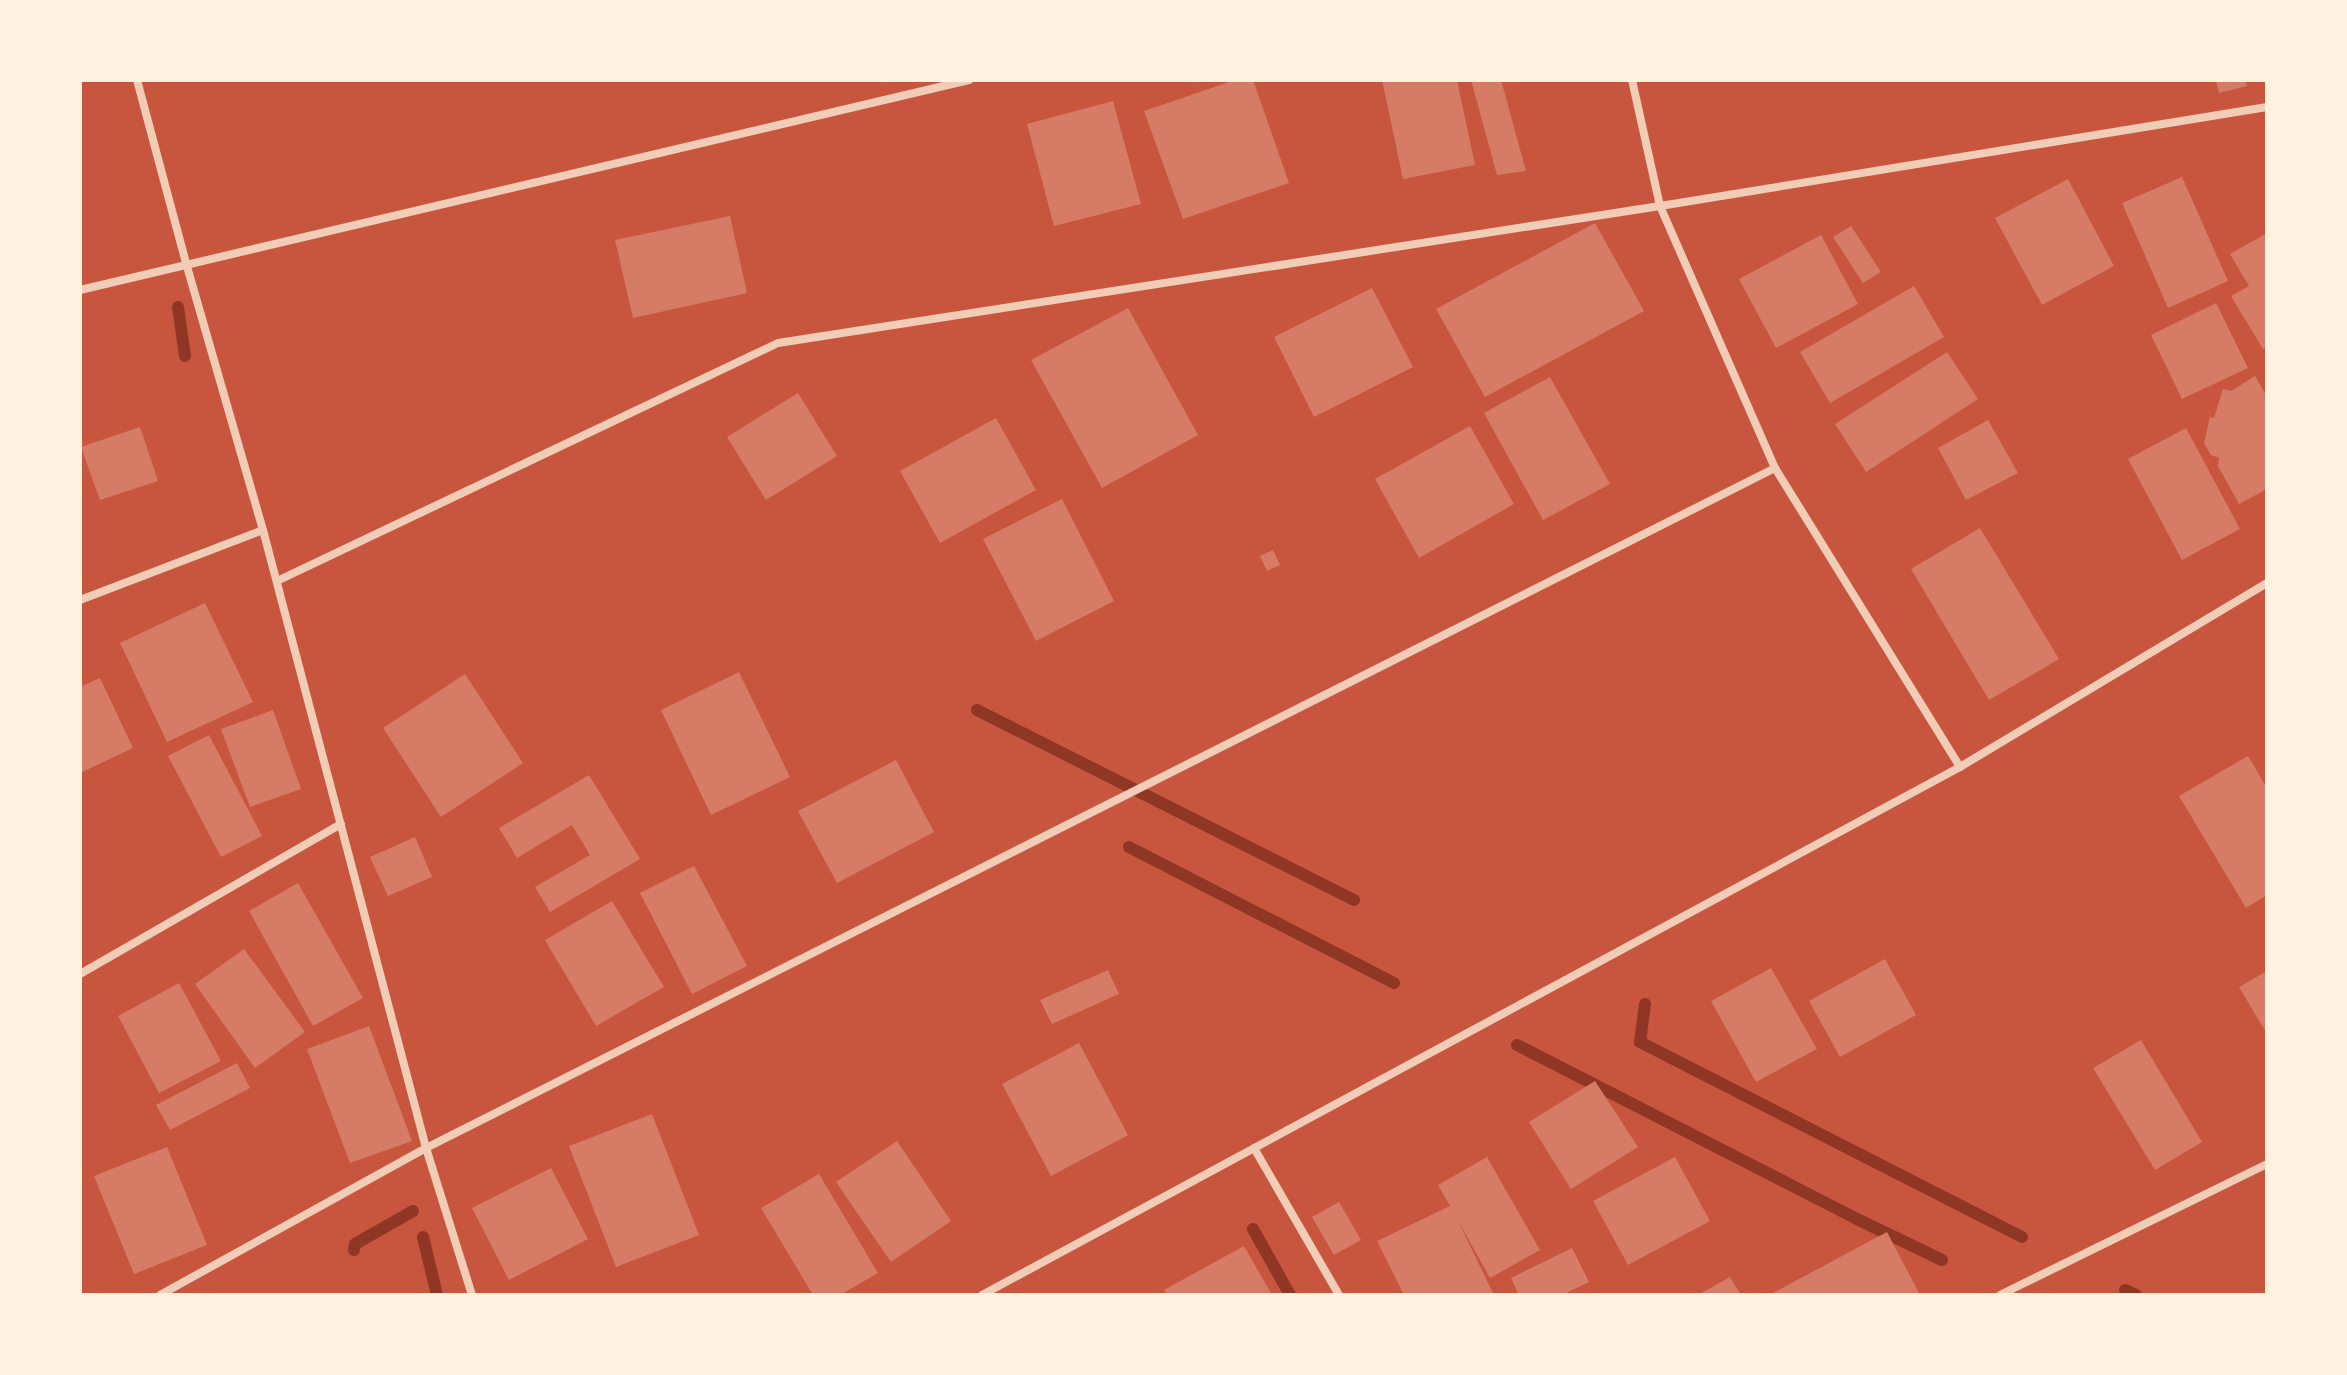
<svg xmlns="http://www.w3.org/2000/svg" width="2347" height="1375" font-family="'Source Sans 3',sans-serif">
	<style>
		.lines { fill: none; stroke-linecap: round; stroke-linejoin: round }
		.stream { stroke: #8f3625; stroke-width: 12 }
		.building { fill: #d67c66 }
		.minor { stroke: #f1ccb7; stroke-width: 8 }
	</style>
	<rect width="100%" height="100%" fill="#c8553d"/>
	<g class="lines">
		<g class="stream">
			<polyline points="178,307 185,356"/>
			<polyline points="977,710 1354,900"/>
			<polyline points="1129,847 1394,983"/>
			<polyline points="1645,1004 1640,1042 2022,1237"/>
			<polyline points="1517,1045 1857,1219 1942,1260"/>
			<polyline points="1253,1229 1290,1295"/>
			<polyline points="423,1237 437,1295"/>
			<polyline points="354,1250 355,1244 413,1211"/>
			<polyline points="2125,1290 2136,1295"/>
		</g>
	</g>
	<g class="building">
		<polygon points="1235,80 1253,80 1289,183 1183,219 1144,111"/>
		<polygon points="1382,80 1457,80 1475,165 1403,179"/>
		<polygon points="1471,80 1501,80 1526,171 1497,175"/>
		<polygon points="2216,80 2245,80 2247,86 2219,93"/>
		<polygon points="1113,101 1141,204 1054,226 1027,124"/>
		<polygon points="2182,177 2228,281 2168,308 2122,203"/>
		<polygon points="2068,179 2114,266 2042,305 1995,218"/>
		<polygon points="730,216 747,293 633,318 615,240"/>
		<polygon points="1595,223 1644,311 1485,397 1436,309"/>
		<polygon points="1851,226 1881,272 1863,283 1833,237"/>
		<polygon points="2267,233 2267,347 2263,349 2231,296 2249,286 2230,254"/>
		<polygon points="1821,235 1858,304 1776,348 1739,279"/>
		<polygon points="1914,286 1944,337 1830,403 1800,352"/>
		<polygon points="1372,288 1413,367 1314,417 1274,337"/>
		<polygon points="2216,303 2248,368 2182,399 2151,335"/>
		<polygon points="1128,308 1198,435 1102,488 1031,360"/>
		<polygon points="1947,352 1978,399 1866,472 1835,424"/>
		<polygon points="2255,376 2267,397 2267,489 2239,504 2218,466 2219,458 2211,455 2204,443 2210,417 2214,418 2223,389 2231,391"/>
		<polygon points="1550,377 1610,484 1543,520 1484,413"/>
		<polygon points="798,393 837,456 766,500 727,437"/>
		<polygon points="996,418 1036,490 940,543 900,471"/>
		<polygon points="1988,420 2018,473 1966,500 1938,448"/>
		<polygon points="1470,426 1514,504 1419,558 1375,479"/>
		<polygon points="140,427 158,481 100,500 81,447"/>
		<polygon points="2186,428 2240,529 2182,560 2128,459"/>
		<polygon points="1062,499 1114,601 1036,641 983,539"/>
		<polygon points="1980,528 2059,659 1989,700 1911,569"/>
		<polygon points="1273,550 1280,565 1267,571 1260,556"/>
		<polygon points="205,603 253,702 167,742 120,643"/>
		<polygon points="739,672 790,777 711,815 661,710"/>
		<polygon points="465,674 523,763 441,817 383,728"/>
		<polygon points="100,678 133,748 80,773 80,687"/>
		<polygon points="273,710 301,789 250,807 221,729"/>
		<polygon points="209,735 262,836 221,857 168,756"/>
		<polygon points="2248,756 2267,788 2267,895 2246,908 2179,796"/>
		<polygon points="896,760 934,832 837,883 798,811"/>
		<polygon points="589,775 640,859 550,912 535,887 590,855 572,825 517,858 499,828"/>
		<polygon points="415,837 432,877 388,896 370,857"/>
		<polygon points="694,866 747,966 692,994 640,893"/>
		<polygon points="298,883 363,998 313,1026 249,911"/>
		<polygon points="612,901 664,987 596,1026 545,940"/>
		<polygon points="244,949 305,1032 255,1068 195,984"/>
		<polygon points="1885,959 1916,1015 1840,1057 1809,1001"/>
		<polygon points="1771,968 1817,1049 1756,1082 1711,1001"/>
		<polygon points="1108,970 1119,994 1052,1024 1040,1000"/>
		<polygon points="2267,971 2267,1034 2239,987"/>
		<polygon points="179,983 221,1061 159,1093 118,1016"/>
		<polygon points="369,1026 412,1141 350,1163 307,1049"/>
		<polygon points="2141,1040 2202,1142 2155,1170 2093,1068"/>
		<polygon points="1079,1043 1128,1135 1051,1176 1002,1084"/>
		<polygon points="237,1063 250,1088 170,1130 156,1105"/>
		<polygon points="1595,1081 1638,1147 1571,1189 1529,1122"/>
		<polygon points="652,1114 699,1235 616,1267 569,1146"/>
		<polygon points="897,1141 951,1221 891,1262 836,1182"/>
		<polygon points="167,1147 207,1245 134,1274 94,1176"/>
		<polygon points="1487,1157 1540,1250 1490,1278 1457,1219 1494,1295 1404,1295 1377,1241 1450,1206 1438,1185"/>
		<polygon points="1675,1157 1710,1221 1628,1265 1593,1201"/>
		<polygon points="551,1168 588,1239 509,1280 472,1208"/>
		<polygon points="819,1174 878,1273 840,1295 813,1295 761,1208"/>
		<polygon points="1339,1202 1361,1240 1334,1255 1312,1217"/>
		<polygon points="1887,1232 1920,1295 1769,1295"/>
		<polygon points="1244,1246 1272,1295 1167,1295 1164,1290"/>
		<polygon points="1572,1248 1589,1282 1562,1295 1519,1295 1511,1278"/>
		<polygon points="1730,1277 1741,1295 1698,1295"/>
	</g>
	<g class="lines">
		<g class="minor">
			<polyline points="137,80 186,263 263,530 426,1148 472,1295"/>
			<polyline points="1632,80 1660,206 1775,468 1960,767"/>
			<polyline points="80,290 969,80"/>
			<polyline points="277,581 778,343 1660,206 2267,107"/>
			<polyline points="80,600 263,530"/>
			<polyline points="80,974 341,824"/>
			<polyline points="1254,1148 1339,1295"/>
			<polyline points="160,1295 426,1148 1775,468"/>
			<polyline points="982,1295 1960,767 2267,583"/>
			<polyline points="2000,1295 2267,1164"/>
		</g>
	</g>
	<rect width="2347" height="1375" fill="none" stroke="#fff3e0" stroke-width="164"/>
</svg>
